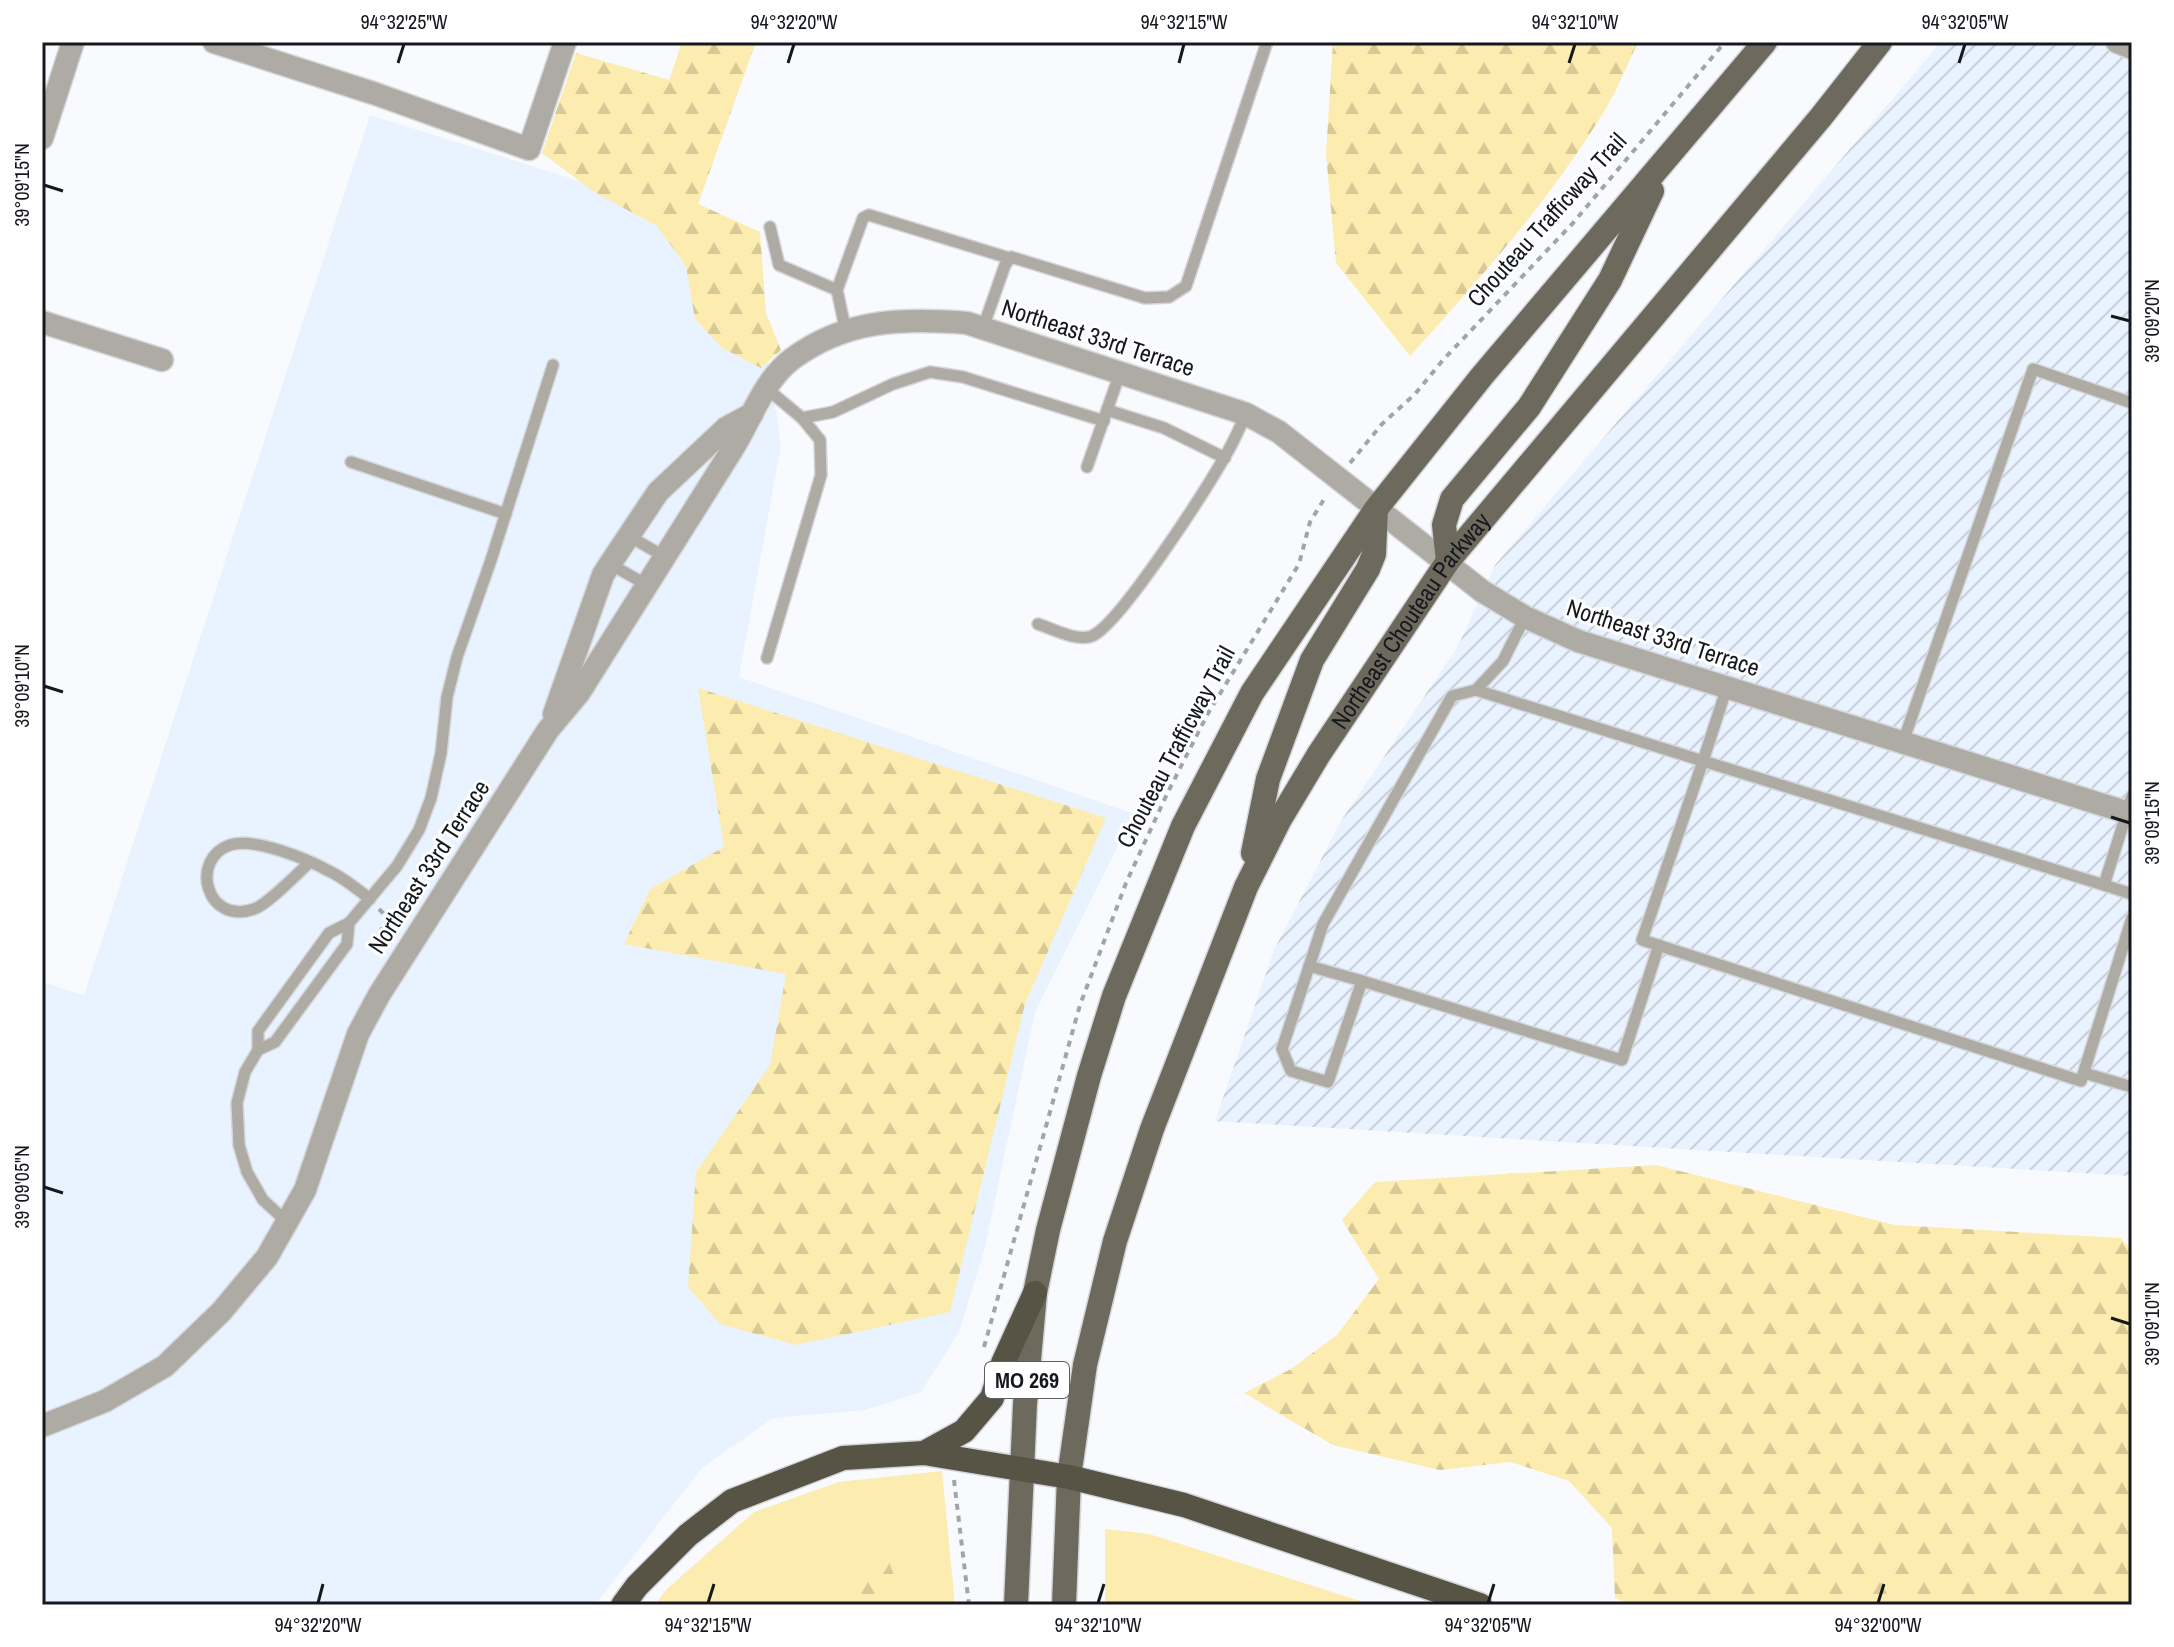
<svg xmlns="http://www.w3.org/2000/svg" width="2174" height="1647" font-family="'Archivo Narrow',sans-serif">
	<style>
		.built { fill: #e9f3ff }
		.industrial { fill: url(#industrial-furrows) }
		.grass { fill: #fcecaf }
		.forest { fill: url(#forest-firs) }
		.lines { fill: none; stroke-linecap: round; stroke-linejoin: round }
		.service-casing { stroke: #d4d6d9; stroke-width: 14 }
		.minor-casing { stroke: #d4d6d9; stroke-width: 25 }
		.primary-casing { stroke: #d4d6d9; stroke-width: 27 }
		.motorway-casing { stroke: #d4d6d9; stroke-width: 27 }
		.path { stroke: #a1a4a8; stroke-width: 4; stroke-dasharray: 6 6; stroke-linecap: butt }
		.service { stroke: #adaba4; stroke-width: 11 }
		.minor { stroke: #adaba4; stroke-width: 22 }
		.primary { stroke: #6d6a5d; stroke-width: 24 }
		.motorway { stroke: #575345; stroke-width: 24 }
		.ticks { fill: none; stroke: #15191e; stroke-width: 3 }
		.labels { text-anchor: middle; stroke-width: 6; stroke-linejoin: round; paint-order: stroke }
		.shield { fill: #fff; stroke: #5b5e62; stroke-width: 2 }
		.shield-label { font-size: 22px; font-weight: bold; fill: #15191e }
		.street-label { font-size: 24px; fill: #15191e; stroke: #fff }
		.neatline { fill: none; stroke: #15191e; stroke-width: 3 }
		.ticks-label { font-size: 20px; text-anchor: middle; fill: #15191e }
	</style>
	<defs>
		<pattern id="industrial-furrows" width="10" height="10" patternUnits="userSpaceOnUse" patternTransform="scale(2)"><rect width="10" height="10" fill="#e9f3ff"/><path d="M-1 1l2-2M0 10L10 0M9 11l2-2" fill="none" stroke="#c7d0da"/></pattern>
		<pattern id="forest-firs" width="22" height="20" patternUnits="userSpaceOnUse" patternTransform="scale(2)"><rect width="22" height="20" fill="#fcecaf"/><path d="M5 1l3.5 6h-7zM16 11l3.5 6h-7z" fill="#d7ca96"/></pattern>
	</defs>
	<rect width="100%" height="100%" fill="#f8fafd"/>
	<polygon class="built" points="370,115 697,218 767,351 781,445 739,677 1134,814 1035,1012 984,1251 959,1332 921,1392 865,1410 773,1418 702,1468 595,1605 42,1605 42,982 84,995"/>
	<polygon class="industrial" points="1941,42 2132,42 2132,1176 1215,1121 1274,950 1341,821 1458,646 1495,565"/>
	<g class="grass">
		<polygon points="942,1471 955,1605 905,1605 888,1560 868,1572 845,1605 655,1605 667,1589 754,1512 839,1482"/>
		<polygon points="1105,1529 1149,1534 1373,1605 1105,1605"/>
	</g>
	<g class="forest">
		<polygon points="682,42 756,42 698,204 760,232 766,313 781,350 761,368 722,348 695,319 686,266 657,226 594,192 542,153 576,53 669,80"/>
		<path d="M1333,42H1638C1627,65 1617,91 1603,113C1549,201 1479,280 1410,356L1336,263L1326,154Z"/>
		<polygon points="698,688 1106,818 1025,1004 950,1312 796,1345 720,1324 688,1287 696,1172 770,1065 786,974 624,944 650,889 724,847"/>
		<polygon points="1656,1165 1895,1225 2121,1238 2132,1251 2132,1605 1631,1605 1615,1598 1612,1528 1569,1481 1511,1462 1440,1470 1333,1445 1244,1393 1291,1369 1337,1335 1379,1279 1342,1220 1375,1182"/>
		<polygon points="888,1559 905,1605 845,1605 868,1572"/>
	</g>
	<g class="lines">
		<defs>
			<g id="service">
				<polyline points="770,227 779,265 837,290"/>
				<polyline points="983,328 1005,265 1011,257 1145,298 1169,297 1186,286 1267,42"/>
				<polyline points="846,332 837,290 863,218 869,215 1009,258"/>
				<polyline points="766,388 802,418 820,440 821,475 767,658"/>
				<polyline points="1107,410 1164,428 1225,458"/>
				<polyline points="802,418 833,412 893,384 930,372 963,377 1104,421"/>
				<polyline points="351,462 506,514"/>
				<polyline points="1087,467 1120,373"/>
				<polyline points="629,536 665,557"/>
				<polyline points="610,564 647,585"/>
				<polyline points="1525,617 1503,661 1476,690 1703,761 1727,687"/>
				<path d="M1038,624C1053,629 1077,642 1092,636C1120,624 1205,491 1224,458C1233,444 1239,429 1246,414"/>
				<polyline points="1476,690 1452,696 1323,924 1282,1049 1291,1071 1328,1082 1362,981 1622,1060 1659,945"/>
				<polyline points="1903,742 2033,369 2132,403"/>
				<polyline points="2132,796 2104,885 1703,761 1642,940 2081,1081 2132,918"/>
				<path d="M310,862C298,873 267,905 254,909C206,926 189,859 230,845C254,837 307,859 329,871C344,878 357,889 370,899"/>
				<polyline points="2104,885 2132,894"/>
				<polyline points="1309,966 1362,981"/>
				<polyline points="258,1050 275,1042 347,944 349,923"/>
				<polyline points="2084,1073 2132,1087"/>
				<polyline points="287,1222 263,1200 247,1172 239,1145 237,1103 245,1072 258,1050 258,1031 329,933 349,923 397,866 419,830 431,798 441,753 447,697 457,657 491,560 553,365"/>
			</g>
			<g id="minor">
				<polyline points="214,42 376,94 529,149 565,42"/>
				<polyline points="2117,42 2132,48"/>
				<polyline points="42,138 73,42"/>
				<polyline points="42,322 162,360"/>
				<polyline points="554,714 603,575 610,564 658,492 726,428 752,414"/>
				<path d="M42,1426L105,1401L165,1366L221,1312L267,1257L305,1190L358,1034L379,995L548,730L579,693C630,612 681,531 732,450C751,420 763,381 792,359C846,319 902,318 967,323L1246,414L1279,432L1482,591L1525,617L1578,641L2132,814"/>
			</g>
			<g id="primary">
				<polyline points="1448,561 1444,525 1452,499 1529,407 1610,280 1652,191"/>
				<polyline points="1253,853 1268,779 1312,660 1368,569 1374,554 1376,509"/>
				<polyline points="1016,1605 1025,1404 1035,1293 1048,1230 1089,1076 1114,996 1183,826 1252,693 1376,509 1482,376 1765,42"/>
				<path id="s1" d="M1064,1605L1069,1477L1085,1365L1115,1241L1152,1129L1246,887L1280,819L1319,754L1448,561L1821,117L1880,42"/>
			</g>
			<g id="motorway">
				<polyline points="924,1453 964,1431 992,1398 1003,1363 1035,1293"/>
				<polyline points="623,1605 637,1586 688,1535 732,1501 843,1458 924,1453 1069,1477 1184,1505 1480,1605"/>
			</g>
		</defs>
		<use href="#service" class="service-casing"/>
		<use href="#minor" class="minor-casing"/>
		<use href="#primary" class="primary-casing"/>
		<use href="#motorway" class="motorway-casing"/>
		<g class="path">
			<polyline points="1350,463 1382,424 1415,394 1443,360 1573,223 1725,42"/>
			<polyline points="379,909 388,918 380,932"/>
			<polyline points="984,1347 1080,1005 1126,883 1167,794 1207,715 1299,564 1310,522 1326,496"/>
			<polyline points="954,1480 969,1605"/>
		</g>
		<use href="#service" class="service"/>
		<use href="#minor" class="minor"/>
		<use href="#primary" class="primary"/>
		<use href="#motorway" class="motorway"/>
	</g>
	<path class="ticks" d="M398,63L404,44M788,63L794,44M1179,63L1184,44M1569,63L1575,44M1959,63L1965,44M44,185L63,191M2111,316L2130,321M44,686L63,692M2111,817L2130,823M44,1187L63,1193M2111,1318L2130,1324M318,1603L323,1584M708,1603L714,1584M1098,1603L1104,1584M1488,1603L1494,1584M1878,1603L1884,1584"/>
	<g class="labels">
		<rect class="shield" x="985" y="1362" width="84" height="36" rx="6"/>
		<g class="shield-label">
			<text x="1027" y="1388">MO 269</text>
		</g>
		<g class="street-label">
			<text transform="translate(1547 220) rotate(-48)" y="8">Chouteau Trafficway Trail</text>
			<text transform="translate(1098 338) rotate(18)" y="8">Northeast 33rd Terrace</text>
			<text dy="8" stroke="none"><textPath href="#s1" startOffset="1060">Northeast Chouteau Parkway</textPath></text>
			<text transform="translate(1663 638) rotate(18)" y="8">Northeast 33rd Terrace</text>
			<text transform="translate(1176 747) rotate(-62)" y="8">Chouteau Trafficway Trail</text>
			<text transform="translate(429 867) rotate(-57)" y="8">Northeast 33rd Terrace</text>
		</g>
	</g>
	<rect width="2174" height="1647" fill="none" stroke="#ffffff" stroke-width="88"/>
	<rect x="44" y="44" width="2086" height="1559" class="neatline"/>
	<g class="ticks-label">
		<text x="404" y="29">94°32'25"W</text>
		<text x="794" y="29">94°32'20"W</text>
		<text x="1184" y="29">94°32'15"W</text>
		<text x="1575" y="29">94°32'10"W</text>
		<text x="1965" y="29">94°32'05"W</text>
		<text transform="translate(22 185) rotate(-90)" y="7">39°09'15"N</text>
		<text transform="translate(2152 321) rotate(-90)" y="7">39°09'20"N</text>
		<text transform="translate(22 686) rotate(-90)" y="7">39°09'10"N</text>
		<text transform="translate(2152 823) rotate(-90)" y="7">39°09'15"N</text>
		<text transform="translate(22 1187) rotate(-90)" y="7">39°09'05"N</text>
		<text transform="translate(2152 1324) rotate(-90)" y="7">39°09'10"N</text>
		<text x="318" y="1632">94°32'20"W</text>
		<text x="708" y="1632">94°32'15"W</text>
		<text x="1098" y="1632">94°32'10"W</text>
		<text x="1488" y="1632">94°32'05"W</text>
		<text x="1878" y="1632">94°32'00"W</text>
	</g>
</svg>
